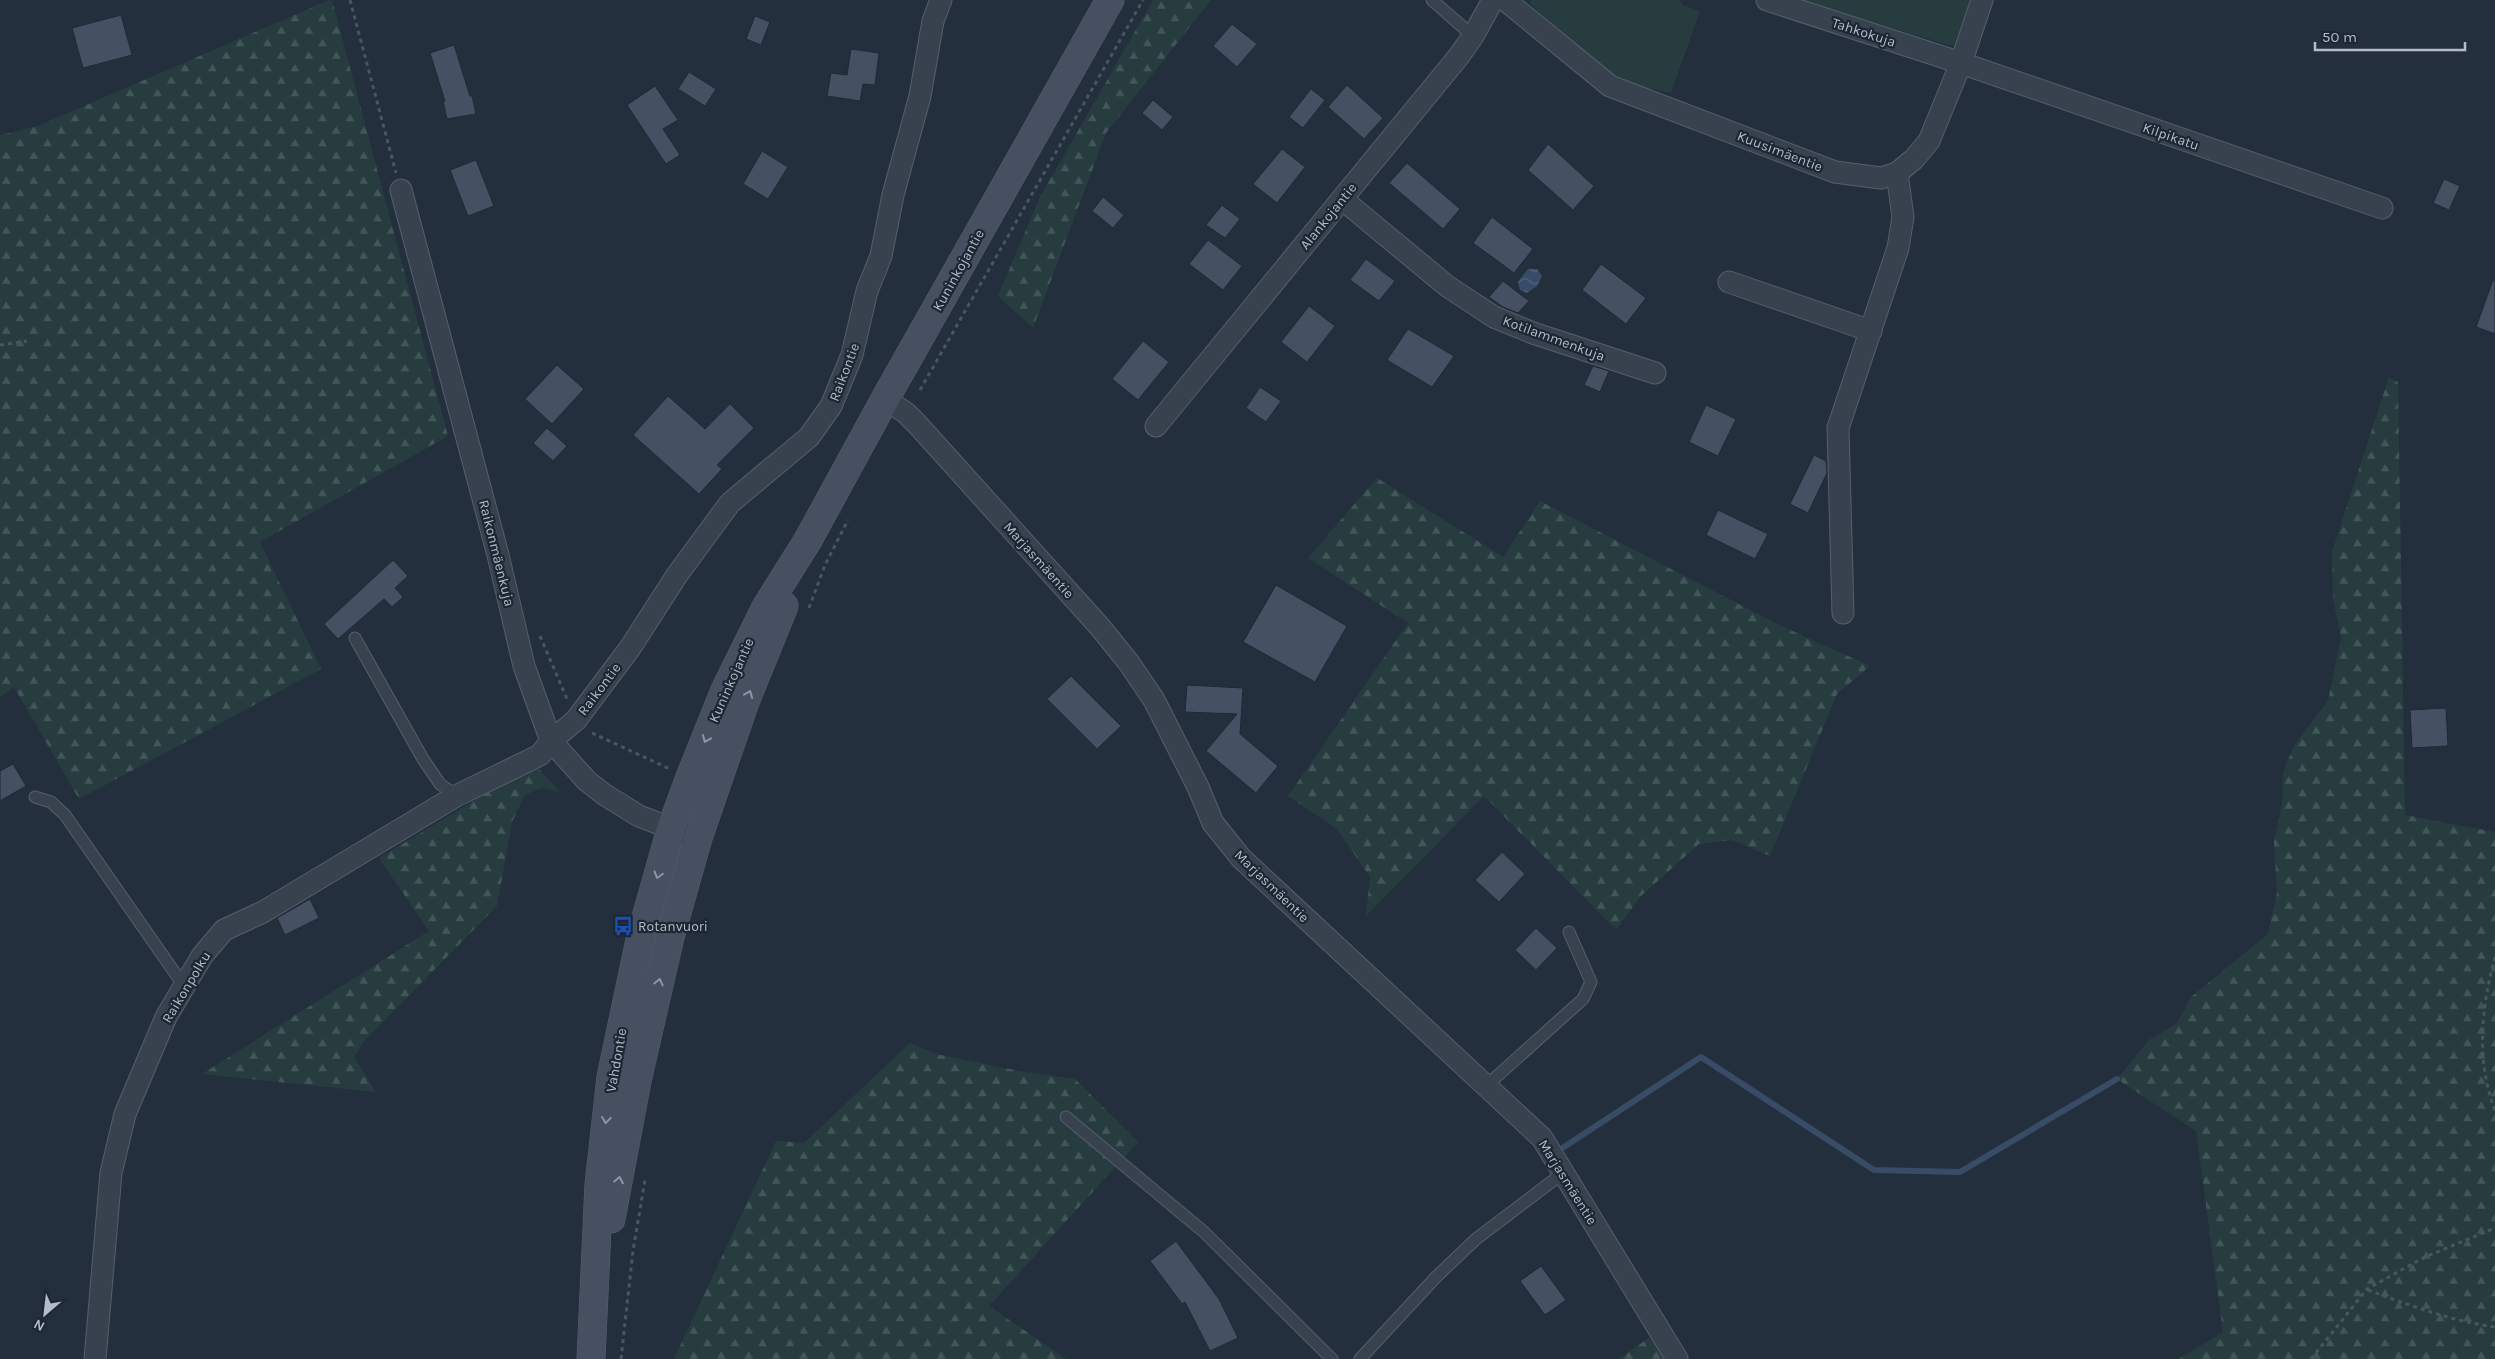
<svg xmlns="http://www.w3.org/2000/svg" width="2495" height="1359" font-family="Karla,sans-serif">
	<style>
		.green { fill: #263c3f }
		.forest { fill: url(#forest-firs) }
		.water { fill: url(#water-waves) }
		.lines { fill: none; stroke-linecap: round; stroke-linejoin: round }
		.stream { stroke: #394c67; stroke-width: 6 }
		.building { fill: #455162; stroke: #1f2835 }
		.service-casing { stroke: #565f6c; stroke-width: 13 }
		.minor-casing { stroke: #565f6c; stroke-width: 23 }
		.secondary-casing { stroke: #565f6c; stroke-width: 29 }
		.path { stroke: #44595c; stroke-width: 3; stroke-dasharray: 4 4; stroke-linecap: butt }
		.service { stroke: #38414e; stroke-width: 11 }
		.minor { stroke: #38414e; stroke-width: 21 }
		.secondary { stroke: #465061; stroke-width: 28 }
		.oneway { stroke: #8e96a5 }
		.labels { text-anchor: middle; stroke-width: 4.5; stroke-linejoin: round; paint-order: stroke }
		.street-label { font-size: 14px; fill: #b4bcc9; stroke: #1d2633 }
		.poi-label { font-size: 14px; fill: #b4bcc9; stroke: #1d2633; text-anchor: start }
	</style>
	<defs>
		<pattern id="forest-firs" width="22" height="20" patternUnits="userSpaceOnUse" patternTransform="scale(1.25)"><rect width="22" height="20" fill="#263c3f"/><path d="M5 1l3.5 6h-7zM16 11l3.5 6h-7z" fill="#435659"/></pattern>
		<pattern id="water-waves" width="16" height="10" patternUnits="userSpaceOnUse" patternTransform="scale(1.25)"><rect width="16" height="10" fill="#394c67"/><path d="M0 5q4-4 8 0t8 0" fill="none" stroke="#53647b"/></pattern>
	</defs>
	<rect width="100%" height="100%" fill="#242f3e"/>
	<g class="green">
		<polygon points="1532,0 1679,0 1683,5 1700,11 1671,93 1614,81 1529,3"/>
		<polygon points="1798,0 1972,0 1955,47"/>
	</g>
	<g class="forest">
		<polygon points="329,0 332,0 448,436 260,542 321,669 79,799 14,687 0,697 0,135 38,126"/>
		<polygon points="1153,0 1211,0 1106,133 1033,328 998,296 1040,197"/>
		<polygon points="2389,377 2398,382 2405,815 2495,832 2495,1359 2179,1359 2223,1332 2196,1131 2117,1079 2149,1040 2177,1023 2191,997 2268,934 2277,893 2274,841 2282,805 2283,772 2295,744 2328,701 2341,637 2333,599 2332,552"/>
		<polygon points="1377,478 1503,557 1540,501 1777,624 1870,666 1837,694 1770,856 1732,840 1699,844 1641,896 1616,930 1484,796 1366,916 1370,877 1337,829 1288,796 1408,623 1308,558"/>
		<polygon points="539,769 560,792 541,788 525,795 512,822 497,906 365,1040 354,1057 376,1092 202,1074 429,931 379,858 522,772"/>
		<polygon points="910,1043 936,1054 1019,1071 1075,1079 1138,1142 989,1306 1066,1359 674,1359 776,1141 804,1143"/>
		<polygon points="1650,1337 1664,1359 1619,1359"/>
	</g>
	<polygon class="water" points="1528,269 1537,269 1542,276 1537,286 1527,293 1520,290 1518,282"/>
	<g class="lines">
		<polyline class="stream" points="1564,1147 1701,1057 1874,1170 1960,1172 2117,1079"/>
	</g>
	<g class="building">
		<polygon points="121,15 132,55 83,68 72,28"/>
		<polygon points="755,16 770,22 761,45 746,39"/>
		<polygon points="1232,24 1257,44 1237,67 1213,46"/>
		<polygon points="454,45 470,96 472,96 476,114 447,119 443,101 445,101 430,53"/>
		<polygon points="851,49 879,53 875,85 863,84 860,101 827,96 831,73 847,75"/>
		<polygon points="689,72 716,89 705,106 678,89"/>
		<polygon points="1347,85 1383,118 1364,139 1328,107"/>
		<polygon points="655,86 678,120 663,129 680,155 666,164 627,105"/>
		<polygon points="1311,89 1325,100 1303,128 1289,117"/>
		<polygon points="1153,100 1173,117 1162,130 1142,113"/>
		<polygon points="1548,144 1594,186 1573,210 1528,170"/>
		<polygon points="1282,149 1305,167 1277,203 1253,184"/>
		<polygon points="762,151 788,167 768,199 743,184"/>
		<polygon points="476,160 494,206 468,216 450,170"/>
		<polygon points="1407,163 1460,209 1443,229 1389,183"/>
		<polygon points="2444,179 2460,186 2449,210 2433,203"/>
		<polygon points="1103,197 1124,215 1113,228 1092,211"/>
		<polygon points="1222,205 1240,219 1225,238 1206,225"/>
		<polygon points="1492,217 1533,249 1514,273 1473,243"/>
		<polygon points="1208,240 1242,266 1223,290 1189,264"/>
		<polygon points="1366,259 1395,281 1379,301 1350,280"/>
		<polygon points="1601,264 1646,298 1626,324 1582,290"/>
		<polygon points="2493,280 2495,281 2495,334 2476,327"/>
		<polygon points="1503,281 1529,301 1518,313 1503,307 1489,297"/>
		<polygon points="1309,306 1335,326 1307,362 1281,342"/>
		<polygon points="1408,329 1454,356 1432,387 1387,360"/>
		<polygon points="1143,341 1169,362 1138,400 1112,379"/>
		<polygon points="557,365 584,389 552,424 525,399"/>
		<polygon points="1593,366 1609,371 1600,392 1584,385"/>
		<polygon points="1260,387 1281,401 1266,422 1246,408"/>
		<polygon points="668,396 705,429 730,404 754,428 717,465 722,469 699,494 633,435"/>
		<polygon points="1706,405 1736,419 1718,456 1689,442"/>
		<polygon points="547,428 567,446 553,461 533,443"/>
		<polygon points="1814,455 1826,461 1827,473 1808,513 1790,504"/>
		<polygon points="1718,510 1768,534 1755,559 1706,535"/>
		<polygon points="393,560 408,576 395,588 403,597 392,607 384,599 338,639 324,624"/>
		<polygon points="1276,585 1347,626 1315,682 1243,642"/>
		<polygon points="1071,676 1121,726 1097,749 1047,699"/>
		<polygon points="1187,685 1243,688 1240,734 1278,766 1256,793 1206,751 1237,714 1185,712"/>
		<polygon points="2446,708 2448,746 2412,748 2410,710"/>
		<polygon points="13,764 26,786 0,801 0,771"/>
		<polygon points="1502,852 1525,874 1499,902 1475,880"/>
		<polygon points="310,899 319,918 285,935 277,918"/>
		<polygon points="1536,928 1557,948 1536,970 1515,950"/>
		<polygon points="1176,1241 1219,1299 1238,1338 1210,1351 1185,1302 1182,1304 1150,1261"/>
		<polygon points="1541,1266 1566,1300 1545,1315 1520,1281"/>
	</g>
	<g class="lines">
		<defs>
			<g id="service">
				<polyline points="1432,0 1473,36"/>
				<polyline points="355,638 423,759 440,784 456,796"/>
				<polyline points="35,797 51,802 65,815 184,986"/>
				<polyline points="1486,1086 1583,999 1591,982 1569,932"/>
				<polyline points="1066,1117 1204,1232 1332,1359"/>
				<polyline points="1360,1359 1436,1277 1476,1239 1563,1173"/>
			</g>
			<g id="minor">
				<polyline points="1505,0 1610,86 1835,172 1881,178 1897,173 1914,159 1929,141 1961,63 1982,0"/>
				<polyline points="1767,0 1961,63 2382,208"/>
				<polyline points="401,190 498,555 524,666 551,741 587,781 605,795 639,816 686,834"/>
				<polyline points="1342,199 1447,286 1494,317 1533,333 1655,373"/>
				<polyline points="1729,282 1871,331"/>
				<polyline points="885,399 906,413 917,424 1100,627 1129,663 1154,700 1198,787 1213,823 1241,858 1542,1138 1677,1359"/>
				<polyline points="1156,426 1459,56 1473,36 1493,0"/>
				<polyline points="1843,613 1838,428 1898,248 1903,217 1897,173"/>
				<polyline points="95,1359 111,1173 125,1114 166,1017 202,956 224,930 263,912 456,796 540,755 551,741 576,720 630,648 677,575 730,503 809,437 831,406 852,355 867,291 881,256 893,195 920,96 933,21 941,0"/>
			</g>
			<g id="secondary">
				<polyline points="611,1219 637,1081 670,937 698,838 745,702 784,606"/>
				<polyline points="591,1359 599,1184 611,1077 641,935 671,829 690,777 725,690 766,607 808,540 885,399 1110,0"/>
			</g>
		</defs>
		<use href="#service" class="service-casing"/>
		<use href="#minor" class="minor-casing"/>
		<use href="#secondary" class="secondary-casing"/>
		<g class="path">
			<polyline points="350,0 396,173"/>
			<polyline points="0,345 27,341"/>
			<polyline points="920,390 1143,0"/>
			<polyline points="809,608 825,565 848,520"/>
			<polyline points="540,636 567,699"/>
			<polyline points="592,733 670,769"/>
			<path d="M2495,957C2481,1008 2476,1060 2495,1111"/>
			<path d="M2368,1290C2409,1305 2451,1321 2495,1327"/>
			<polyline points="621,1359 633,1251 645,1180"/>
			<polyline points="2311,1359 2367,1289 2425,1257 2495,1228"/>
		</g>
		<use href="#service" class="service"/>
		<use href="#minor" class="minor"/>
		<use href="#secondary" class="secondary"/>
	</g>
	<defs><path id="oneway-chevron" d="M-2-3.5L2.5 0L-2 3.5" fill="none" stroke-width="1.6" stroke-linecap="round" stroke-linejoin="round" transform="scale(1.25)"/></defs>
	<g class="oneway">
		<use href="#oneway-chevron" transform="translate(749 694) rotate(-68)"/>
		<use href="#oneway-chevron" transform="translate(706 739) rotate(112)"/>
		<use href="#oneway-chevron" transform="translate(658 875) rotate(106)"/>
		<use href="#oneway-chevron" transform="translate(659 982) rotate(-77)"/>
		<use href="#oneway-chevron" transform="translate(606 1120) rotate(97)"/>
		<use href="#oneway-chevron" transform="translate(619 1180) rotate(-79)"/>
	</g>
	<defs>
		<symbol id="bus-bare" viewBox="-9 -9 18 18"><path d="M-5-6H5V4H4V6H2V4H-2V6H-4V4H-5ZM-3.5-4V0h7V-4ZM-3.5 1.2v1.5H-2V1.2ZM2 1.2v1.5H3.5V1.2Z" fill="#1a4fb4" stroke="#1d2633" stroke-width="2.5" paint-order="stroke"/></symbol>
	</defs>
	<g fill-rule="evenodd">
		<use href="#bus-bare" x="609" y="912" width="28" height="28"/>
	</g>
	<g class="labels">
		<g class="street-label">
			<text transform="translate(1864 32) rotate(18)" y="5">Tahkokuja</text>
			<text transform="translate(2171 136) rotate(19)" y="5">Kilpikatu</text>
			<text transform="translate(1780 151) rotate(21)" y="5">Kuusimäentie</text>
			<text transform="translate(1328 216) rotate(-51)" y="5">Alankojantie</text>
			<text transform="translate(958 270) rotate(-61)" y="5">Kuninkojantie</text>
			<text transform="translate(1554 338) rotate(20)" y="5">Kotilammenkuja</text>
			<text transform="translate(844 372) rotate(-69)" y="5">Raikontie</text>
			<text transform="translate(497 553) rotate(76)" y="5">Raikonmäenkuja</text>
			<text transform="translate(1039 560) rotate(48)" y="5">Marjasmäentie</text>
			<text transform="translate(731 680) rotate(-66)" y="5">Kuninkojantie</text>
			<text transform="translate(599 689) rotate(-53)" y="5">Raikontie</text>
			<text transform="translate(1272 886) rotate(44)" y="5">Marjasmäentie</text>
			<text transform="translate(186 987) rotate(-59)" y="5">Raikonpolku</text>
			<text transform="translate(616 1060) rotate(-80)" y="5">Vahdontie</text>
			<text transform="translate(1568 1182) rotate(58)" y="5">Marjasmäentie</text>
		</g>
		<g class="poi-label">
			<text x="638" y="931">Rotanvuori</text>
		</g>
	</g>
	<g transform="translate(45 1314) rotate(208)" stroke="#1d2633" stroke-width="4" paint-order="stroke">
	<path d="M0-4L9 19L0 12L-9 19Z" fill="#b4bcc9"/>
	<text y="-8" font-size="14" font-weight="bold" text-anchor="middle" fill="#b4bcc9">N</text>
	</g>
	<path d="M2315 42v8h150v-8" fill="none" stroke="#b4bcc9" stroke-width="2.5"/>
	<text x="2322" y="42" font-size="15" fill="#b4bcc9" stroke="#1d2633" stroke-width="4" paint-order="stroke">50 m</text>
</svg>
